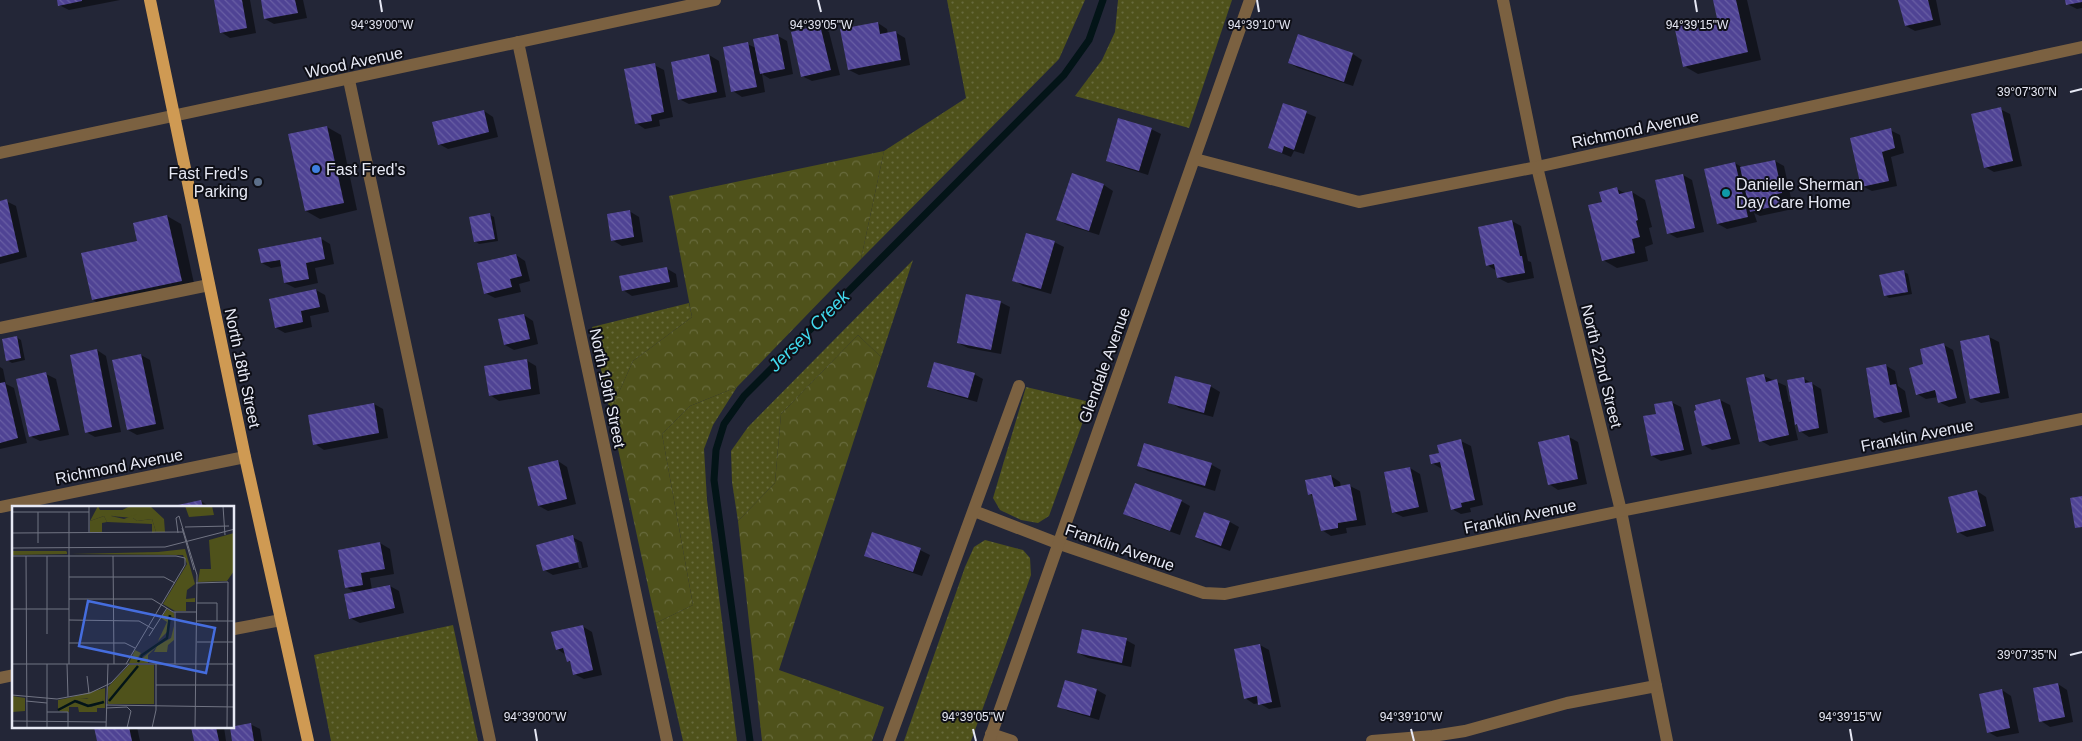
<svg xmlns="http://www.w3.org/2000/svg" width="2082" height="741" font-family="Arial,sans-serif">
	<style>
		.grass { fill: url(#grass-dots) }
		.forest { fill: url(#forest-crowns) }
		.shadow { fill: #0007; fill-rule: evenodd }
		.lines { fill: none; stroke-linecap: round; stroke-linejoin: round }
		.stream { stroke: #031417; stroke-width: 7 }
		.building { fill: url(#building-back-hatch) }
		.minor { stroke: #7b6141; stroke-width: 12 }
		.major { stroke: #cf9a53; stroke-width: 12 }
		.ticks { fill: none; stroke: #e7e9f5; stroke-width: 2 }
		.shop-dot { fill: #3f7fe0; stroke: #0e0f17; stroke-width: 2 }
		.service-dot { fill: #5c6f8a; stroke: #0e0f17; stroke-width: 2 }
		.culture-dot { fill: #0f9aa8; stroke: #0e0f17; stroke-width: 2 }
		.labels { text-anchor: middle; stroke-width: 4; stroke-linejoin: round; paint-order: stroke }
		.street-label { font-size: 16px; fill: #e7e9f5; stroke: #0e0f17 }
		.poi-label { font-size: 16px; fill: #e7e9f5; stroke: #0e0f17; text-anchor: start }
		.water-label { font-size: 18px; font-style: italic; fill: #41dbef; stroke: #0e0f17 }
		.inset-river { fill: none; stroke: #031417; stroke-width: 2.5 }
		.inset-road { fill: none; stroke: #717483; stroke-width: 1 }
		.view { fill: #456dde; fill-opacity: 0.15; stroke: #456dde; stroke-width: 2.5 }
		.inset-edge { fill: none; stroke: #e7e9f5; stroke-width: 2.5 }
		.ticks-label { font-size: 12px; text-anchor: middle; fill: #e7e9f5; stroke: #0e0f17; stroke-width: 4; stroke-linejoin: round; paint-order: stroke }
	</style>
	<defs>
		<pattern id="grass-dots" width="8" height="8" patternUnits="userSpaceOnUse" patternTransform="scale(1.25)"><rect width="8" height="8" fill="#4f521b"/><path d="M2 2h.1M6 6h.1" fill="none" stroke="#686b3d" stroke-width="1.8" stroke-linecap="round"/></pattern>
		<pattern id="forest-crowns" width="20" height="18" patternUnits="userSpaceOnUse" patternTransform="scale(1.25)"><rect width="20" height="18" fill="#4f521b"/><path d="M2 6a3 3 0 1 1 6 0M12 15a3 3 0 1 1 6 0" fill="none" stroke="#686b3d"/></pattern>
		<pattern id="building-back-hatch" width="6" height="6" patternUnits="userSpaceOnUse" patternTransform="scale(1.25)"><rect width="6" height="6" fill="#4f4394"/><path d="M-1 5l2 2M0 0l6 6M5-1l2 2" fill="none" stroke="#685ea4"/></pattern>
	</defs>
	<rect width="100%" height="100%" fill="#232637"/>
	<g class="grass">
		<polygon points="947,0 1085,0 1059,59 861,259 884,151 966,98"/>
		<polygon points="1118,0 1232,0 1189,128 1075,96 1102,60 1115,32"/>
		<polygon points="913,260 881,357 858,335 781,414 775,483 738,521 732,482 731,451 748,427"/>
		<polygon points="689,303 692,317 633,361 610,412 592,327"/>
		<polygon points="737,387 713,425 704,449 707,500 737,741 683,741 656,623 693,605 662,434 690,406"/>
		<polygon points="1026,387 1090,402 1049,516 1038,523 1021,520 1000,510 993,498"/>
		<polygon points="985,540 1023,550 1030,558 1031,575 971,741 904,741 965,567 974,547"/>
		<polygon points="453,625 478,741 331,741 314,655"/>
	</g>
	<g class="forest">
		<polygon points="884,151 861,259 737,387 690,406 662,434 693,605 656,623 610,412 633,361 692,317 669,196"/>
		<polygon points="858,335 881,357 779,670 884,707 872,741 762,741 738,521 775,483 781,414"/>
	</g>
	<g class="shadow">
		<polygon points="58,0 120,0 69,10 59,5"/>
		<polygon points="215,0 250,0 256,33 230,38 221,32"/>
		<polygon points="262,0 303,0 307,18 274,24 265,19"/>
		<polygon points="1714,0 1747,0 1761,60 1698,74 1684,66 1695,21 1705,27 1720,24"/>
		<polygon points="1900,0 1936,0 1941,25 1915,31 1906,26"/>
		<polygon points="2067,0 2082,0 2082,8 2077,9 2067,4"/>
		<polygon points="878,23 887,29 888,34 895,32 905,38 910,65 859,75 849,70"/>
		<polygon points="820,26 829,32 840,75 812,81 802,76"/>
		<polygon points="778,36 787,41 793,74 770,79 762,74 765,92 742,97 733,91 747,44 756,48"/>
		<polygon points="1298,36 1353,54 1362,60 1353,86 1298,68 1289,63"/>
		<polygon points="709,55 719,61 726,97 689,104 679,99"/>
		<polygon points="654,65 664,70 673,117 659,120 660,126 645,129 636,123"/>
		<polygon points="1284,104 1316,117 1304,154 1294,151 1291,157 1269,148"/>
		<polygon points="2000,109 2010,114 2022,166 1994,172 1985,167"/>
		<polygon points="484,111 493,117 498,137 448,149 439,144"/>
		<polygon points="327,127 341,135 357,210 320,219 306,211"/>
		<polygon points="1151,129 1161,134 1148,175 1116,165 1107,160"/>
		<polygon points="1890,130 1900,135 1904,153 1891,157 1897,186 1872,191 1862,186"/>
		<polygon points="1775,161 1784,166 1791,198 1786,199 1788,210 1760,216 1754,213 1757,222 1727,229 1718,224 1735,163 1743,168"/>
		<polygon points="1072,175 1104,185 1113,191 1099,235 1067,225 1058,220"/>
		<polygon points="1683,175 1692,180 1704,232 1677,238 1668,233"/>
		<polygon points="1617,189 1626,194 1632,192 1645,200 1652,227 1649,228 1653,244 1645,247 1648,261 1617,268 1603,260 1603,202"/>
		<polygon points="6,201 16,206 27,257 0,264 0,202"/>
		<polygon points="629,211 639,217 643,242 622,246 612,240"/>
		<polygon points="490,215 494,217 498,241 479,244 475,241"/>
		<polygon points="167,216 181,224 195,288 107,308 93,300 138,242"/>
		<polygon points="1512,221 1521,226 1528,261 1531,262 1534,278 1508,283 1498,278 1497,271 1487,265"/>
		<polygon points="320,238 330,244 334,264 315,268 318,283 295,288 285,283 282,266 271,268 262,263"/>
		<polygon points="1054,242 1064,247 1051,294 1023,286 1014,280"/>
		<polygon points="516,255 525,261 530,281 519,284 521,292 495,298 485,293"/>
		<polygon points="666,268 676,274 678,287 632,296 623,290"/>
		<polygon points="1904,272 1908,274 1912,294 1889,298 1885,295"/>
		<polygon points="316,290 325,295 329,312 310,316 312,327 285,333 276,328"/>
		<polygon points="1000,302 1010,307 1001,354 968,348 958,343"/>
		<polygon points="524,315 533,321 538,344 514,350 505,345"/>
		<polygon points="16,337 21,340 25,360 12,363 7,360"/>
		<polygon points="1989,337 1999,342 2009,398 1981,403 1972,398"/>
		<polygon points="1944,345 1953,350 1966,403 1949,407 1939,402 1938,397 1926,399 1917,394 1925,365"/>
		<polygon points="97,350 106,356 121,432 95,437 86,432"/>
		<polygon points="141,355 150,360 164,429 137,435 128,430"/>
		<polygon points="526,360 536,366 540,394 499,401 490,395"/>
		<polygon points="1885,365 1895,371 1898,386 1905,391 1910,417 1884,423 1875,417 1869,390 1871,389"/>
		<polygon points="0,367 3,369 6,384 14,388 27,443 0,449"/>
		<polygon points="46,374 56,379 69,435 40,441 30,436"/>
		<polygon points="974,374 983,379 977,402 938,391 928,386"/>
		<polygon points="1764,376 1786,386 1789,402 1792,401 1803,378 1821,389 1828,433 1809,437 1800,431 1799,426 1794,423 1798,440 1770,446 1761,441"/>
		<polygon points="1210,386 1220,392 1213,417 1179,408 1170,402"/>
		<polygon points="1720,400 1730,405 1740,444 1712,450 1703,445"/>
		<polygon points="1671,402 1681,407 1692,454 1661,461 1652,456 1657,415"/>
		<polygon points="374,404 383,409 388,438 324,450 315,444"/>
		<polygon points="1569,437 1578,442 1587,484 1558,490 1549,484"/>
		<polygon points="1461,441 1471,446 1483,505 1470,508 1471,512 1461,514 1452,509 1442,469 1432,463 1440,454"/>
		<polygon points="1145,445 1212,465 1221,470 1215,491 1148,471 1138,465"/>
		<polygon points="558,461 567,467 576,504 548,511 539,506"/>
		<polygon points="1410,468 1420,474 1428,512 1403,517 1393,512"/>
		<polygon points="1331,476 1340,482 1341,487 1350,486 1360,491 1366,525 1346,528 1347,533 1331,536 1322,530 1314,497 1309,494"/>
		<polygon points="1977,491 1986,497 1994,531 1967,537 1958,532"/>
		<polygon points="201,501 210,507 180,507 179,506"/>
		<polygon points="1181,501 1190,506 1180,535 1134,519 1125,514"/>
		<polygon points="1230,522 1239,527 1230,551 1205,542 1196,537"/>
		<path d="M572,537L582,542L588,567L553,575L544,570ZM573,542H576L582,568H579Z"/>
		<polygon points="380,543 390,549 394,574 370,578 372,590 390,586 399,591 404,613 360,623 350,618 356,593 346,587 340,551"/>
		<polygon points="920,550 930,555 922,576 874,560 865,555"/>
		<polygon points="582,626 592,632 602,675 584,679 574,674 572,663 568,661 566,655 557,649"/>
		<polygon points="1126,640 1135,645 1131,667 1088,658 1078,653"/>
		<polygon points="1260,645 1269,650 1281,707 1269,709 1259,703 1254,704 1245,698"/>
		<polygon points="2058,684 2067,690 2073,722 2050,727 2041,721"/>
		<polygon points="1097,690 1106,695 1099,720 1068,711 1059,706"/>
		<polygon points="2002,690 2011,696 2019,733 1997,737 1988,732"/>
		<polygon points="250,724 260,729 262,741 234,741"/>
		<polygon points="95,727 137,727 140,741 98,741"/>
		<polygon points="192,727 224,727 226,741 195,741"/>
	</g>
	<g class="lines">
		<polyline class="stream" points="750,741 714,480 716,450 724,424 744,396 1064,75 1089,40 1103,0"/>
	</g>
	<g class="building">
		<polygon points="57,0 82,0 82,1 58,6"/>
		<polygon points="214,0 242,0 247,28 220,33"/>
		<polygon points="261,0 295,0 298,13 264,19"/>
		<polygon points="1713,0 1736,0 1748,52 1683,67 1674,25 1695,20 1697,28 1718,23"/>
		<polygon points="1898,0 1928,0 1933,20 1905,26"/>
		<polygon points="2065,0 2082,0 2082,2 2066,5"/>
		<polygon points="878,22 880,34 896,31 901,60 848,70 840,29"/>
		<polygon points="820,25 831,70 801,77 791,32"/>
		<polygon points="778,34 785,69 760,74 753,39"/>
		<polygon points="1298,34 1353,53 1344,82 1288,63"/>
		<polygon points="748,42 757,87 731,92 723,47"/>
		<polygon points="709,54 717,92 678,100 671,62"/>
		<polygon points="655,63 664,112 651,115 652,121 635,124 624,69"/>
		<polygon points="1283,103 1307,111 1294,150 1284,146 1282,153 1268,148"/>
		<polygon points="2001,107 2013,161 1984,168 1971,114"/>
		<polygon points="484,110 489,132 438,145 432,122"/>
		<polygon points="1118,118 1152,128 1139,171 1106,161"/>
		<polygon points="327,126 344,203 305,211 288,134"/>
		<polygon points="1891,128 1895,148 1882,152 1889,181 1861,187 1850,138"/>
		<polygon points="1775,160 1782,193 1777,194 1780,205 1750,212 1740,167"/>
		<polygon points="1735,162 1748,217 1717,224 1704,169"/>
		<polygon points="1072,173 1104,184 1089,231 1056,220"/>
		<polygon points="1683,174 1695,228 1667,234 1655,180"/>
		<polygon points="1617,187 1619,194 1632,191 1638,220 1636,221 1640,237 1632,239 1635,253 1602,261 1588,205 1602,202 1599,192"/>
		<polygon points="7,199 19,252 0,257 0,201"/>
		<polygon points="630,210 634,237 611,241 607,214"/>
		<polygon points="490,213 495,239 474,242 469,217"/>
		<polygon points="167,215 182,281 92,300 81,253 137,241 133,223"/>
		<polygon points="1512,220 1520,256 1522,256 1525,273 1497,278 1494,264 1486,266 1478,227"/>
		<polygon points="1026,233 1055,241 1041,289 1012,281"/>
		<polygon points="321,237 325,259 306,263 309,279 284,283 280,260 261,263 258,249"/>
		<polygon points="516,254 522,276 510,279 512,287 484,294 477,263"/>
		<polygon points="667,267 670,282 622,291 619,276"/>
		<polygon points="1904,270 1908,292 1884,296 1879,275"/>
		<polygon points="316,289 320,307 301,311 303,322 275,328 269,299"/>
		<polygon points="966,294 1001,301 991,350 957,343"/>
		<polygon points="524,314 530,339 504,345 498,319"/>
		<polygon points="1989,335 2000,393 1970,399 1960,341"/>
		<polygon points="17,336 21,358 6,361 2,339"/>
		<polygon points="1944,343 1957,398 1938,403 1935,390 1916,395 1909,368 1923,364 1920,349"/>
		<polygon points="97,349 112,427 85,433 70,355"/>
		<polygon points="141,354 156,424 127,430 112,360"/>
		<polygon points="527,359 531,389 489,396 484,366"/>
		<polygon points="934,362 975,373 968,398 927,387"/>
		<polygon points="1886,364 1890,385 1896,384 1902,412 1874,418 1866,368"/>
		<polygon points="46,372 60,430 29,437 16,379"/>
		<polygon points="1764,374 1766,382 1777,379 1789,435 1759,442 1746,378"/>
		<polygon points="1175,376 1211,385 1204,413 1168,403"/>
		<polygon points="1804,377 1805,383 1812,382 1819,428 1799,432 1797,424 1795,425 1787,380"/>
		<polygon points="5,382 18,438 0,443 0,383"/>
		<polygon points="1720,399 1731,439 1702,446 1694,411 1696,410 1695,405"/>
		<polygon points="1672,401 1684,450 1651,456 1643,416 1656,414 1654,404"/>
		<polygon points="374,403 379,433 313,445 308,415"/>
		<polygon points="1569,435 1578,479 1548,485 1538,442"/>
		<polygon points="1461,439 1475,500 1461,503 1462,507 1451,510 1440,462 1431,464 1429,455 1439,453 1437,445"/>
		<polygon points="1144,443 1212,463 1205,486 1137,466"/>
		<polygon points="558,460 567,499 538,506 528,467"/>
		<polygon points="1410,467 1419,507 1392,513 1384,472"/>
		<polygon points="1331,475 1334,487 1350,484 1357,520 1338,523 1338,528 1321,531 1312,494 1308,495 1305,480"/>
		<polygon points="1135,483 1182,500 1170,531 1123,514"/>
		<polygon points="1977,490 1986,526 1957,533 1948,497"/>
		<polygon points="2082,496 2082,527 2075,528 2070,498"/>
		<polygon points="201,500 203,507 178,507 178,505"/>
		<polygon points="1204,512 1230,521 1221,546 1195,537"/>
		<polygon points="872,532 921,548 913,572 864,556"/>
		<polygon points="573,535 579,562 543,571 536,545"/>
		<polygon points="380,542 385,569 361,573 363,585 345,588 338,550"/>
		<polygon points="390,585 395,608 349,619 344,594"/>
		<polygon points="583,625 593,670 573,675 570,661 567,662 563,648 556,650 551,632"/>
		<polygon points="1082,629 1127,638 1122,663 1077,653"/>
		<polygon points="1260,644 1272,702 1258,705 1257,696 1244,699 1234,649"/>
		<polygon points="1065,680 1097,689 1090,716 1057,707"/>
		<polygon points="2058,683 2065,717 2039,722 2033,688"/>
		<polygon points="2002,689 2010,728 1987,733 1979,694"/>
		<polygon points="251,723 254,741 232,741 230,727"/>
		<polygon points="94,727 129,727 132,741 97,741"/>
		<polygon points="191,727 216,727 219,741 194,741"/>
	</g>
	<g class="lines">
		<g class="minor">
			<polyline points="1503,0 1537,167 1621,511 1667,741"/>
			<polyline points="518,42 667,741"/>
			<polyline points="349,80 490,741"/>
			<polyline points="0,153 715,0"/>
			<polyline points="1195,159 1359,202 1537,167 2082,47"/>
			<polyline points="0,328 209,285"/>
			<polyline points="0,507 245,457"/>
			<polyline points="974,511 1057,543 1204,593 1225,594 1621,511 2082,419"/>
			<polyline points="234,629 281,620"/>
			<polyline points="0,678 14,675"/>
			<polyline points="991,734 1012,741"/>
			<polyline points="889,741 1019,386"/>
			<polyline points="989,741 1250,0"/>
			<polyline points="1372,741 1433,736 1465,731 1567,703 1656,686"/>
		</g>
		<polyline class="major" points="150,0 245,457 308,741"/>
	</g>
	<path class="ticks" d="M380,0L382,12M818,0L821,12M1257,0L1259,12M1695,0L1697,12M2070,92L2082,89M2070,655L2082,652M535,729L537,741M973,729L976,741M1411,729L1414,741M1850,729L1852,741"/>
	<circle class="shop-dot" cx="316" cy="169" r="5"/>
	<circle class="service-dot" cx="258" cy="182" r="5"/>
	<circle class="culture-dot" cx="1726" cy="193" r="5"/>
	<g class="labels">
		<g class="street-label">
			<text transform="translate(354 62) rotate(-12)" y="6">Wood Avenue</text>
			<text transform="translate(1635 129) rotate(-12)" y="6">Richmond Avenue</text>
			<text transform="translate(1104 365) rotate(-70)" y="6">Glendale Avenue</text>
			<text transform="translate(1602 366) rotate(76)" y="6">North 22nd Street</text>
			<text transform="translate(243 368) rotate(78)" y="6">North 18th Street</text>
			<text transform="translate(608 388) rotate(78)" y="6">North 19th Street</text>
			<text transform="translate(1917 435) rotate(-11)" y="6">Franklin Avenue</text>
			<text transform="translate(119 466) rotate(-11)" y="6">Richmond Avenue</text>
			<text transform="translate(1520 516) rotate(-12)" y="6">Franklin Avenue</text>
			<text transform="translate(1120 547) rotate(19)" y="6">Franklin Avenue</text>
		</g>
		<g class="poi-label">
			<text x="326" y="175">Fast Fred's</text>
			<text x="248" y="179" text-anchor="end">Fast Fred's<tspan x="248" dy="18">Parking</tspan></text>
			<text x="1736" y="190">Danielle Sherman<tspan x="1736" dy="18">Day Care Home</tspan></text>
		</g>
		<g class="water-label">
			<text transform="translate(809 331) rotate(-45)" y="6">Jersey Creek</text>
		</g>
	</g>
	<g transform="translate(12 506)">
		<rect width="222" height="222" fill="#232637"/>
		<path d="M118,0H138L152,13L153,26H144L140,13L125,15L121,12L99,10ZM92,10L95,16L90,17V26H78V15ZM173,43L183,78L175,84L174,93L183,92V96H174V105H163L151,98L175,58L171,49L59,48L146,46ZM0,45H54L55,46V48L0,49ZM145,140L136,149V157H117L123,144L129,147L125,153L127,155ZM56,192L90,193L91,196L77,199L65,194L46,203V194Z" fill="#4f521b"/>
		<path d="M86,0L88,4H115L118,0L115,4L113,6L99,10L112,13L125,8L121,12L125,15L140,13L144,26L140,27V18L95,16L92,10L78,15ZM173,0H200L202,9L177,11ZM222,27V65L215,75L186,76L188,63H199L197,34ZM155,103L162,107V112L157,109L155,126L146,135L155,116L149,112ZM162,120V134L156,139L155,146H142L145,140L159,132ZM117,159H142V198H96V181ZM93,182V202H85V206H67L66,201H57V206L46,205L64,196L79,201L91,197L90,193L81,196L75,192L60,194L56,192ZM0,190L13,192V205L0,206Z" fill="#4f521b"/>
		<path class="inset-river" d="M126,156L130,149L155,132L158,109M97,195L126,160M46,204L63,195L76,200L92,196"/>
		<path class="inset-road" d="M211,0L213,29M0,6H77M57,6V158M167,10L185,69L183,222M173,21L217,20M170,22L182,64M0,27L171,26M77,27V0M166,27L164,12L167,10M26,37V6M0,42L153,41L223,23M0,50H164L173,52V59L114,158M14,50L15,222M35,50V128M101,50L102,158M57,71H152L163,77M184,77L216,76L215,222M57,93H140L161,106H185M185,97H205V115M0,103H57M57,114L127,115L141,123M185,115H223M137,130L155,102M185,136H223M57,137H113L123,142M0,158H223M35,158V222M55,158L56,191M163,158V106M75,170L77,187M144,179H223M0,189L45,193L78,187L99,177L117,158M14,195L35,197M94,199L223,201M94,202L115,201L119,205M35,206H56V222M0,215L94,216M94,222L96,158M115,222L119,205M140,222L144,204V158M183,222H223"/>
		<path class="view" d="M76,95L203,122L194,167L67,140Z"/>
		<rect width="222" height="222" class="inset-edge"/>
	</g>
	<g class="ticks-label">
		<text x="382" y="29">94°39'00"W</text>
		<text x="821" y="29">94°39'05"W</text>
		<text x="1259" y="29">94°39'10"W</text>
		<text x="1697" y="29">94°39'15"W</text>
		<text x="2027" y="96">39°07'30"N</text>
		<text x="2027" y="659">39°07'35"N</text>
		<text x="535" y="721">94°39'00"W</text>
		<text x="973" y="721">94°39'05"W</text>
		<text x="1411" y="721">94°39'10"W</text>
		<text x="1850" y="721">94°39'15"W</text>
	</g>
</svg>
